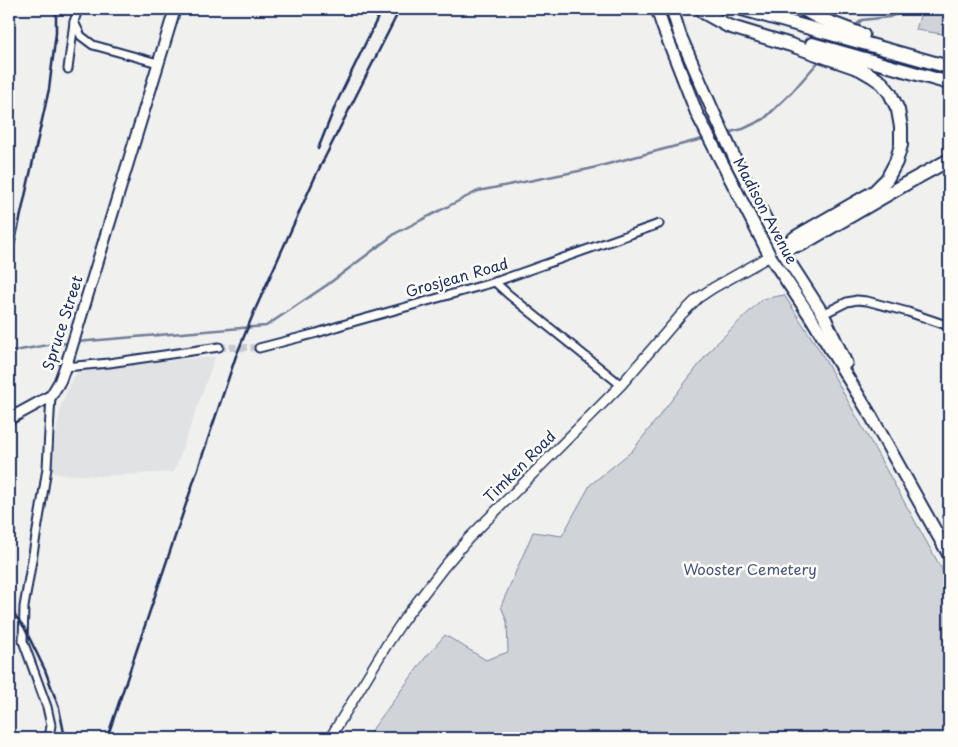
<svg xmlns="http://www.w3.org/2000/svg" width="958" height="747" font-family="'Playpen Sans',sans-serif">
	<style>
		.built { fill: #e0e2e3 }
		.green { fill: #d0d3d8; stroke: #76819b }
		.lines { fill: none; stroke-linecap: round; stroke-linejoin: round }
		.stream { stroke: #6f7b97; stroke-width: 2.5 }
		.minor-tunnel { stroke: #c5c9d1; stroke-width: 7; stroke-dasharray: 7 3.5; stroke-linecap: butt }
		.minor-casing { stroke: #1b2f5e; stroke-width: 11 }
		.tertiary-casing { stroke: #1b2f5e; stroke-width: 12 }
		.secondary-casing { stroke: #1b2f5e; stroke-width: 14 }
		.primary-casing { stroke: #1b2f5e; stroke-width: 15 }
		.motorway-casing { stroke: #1b2f5e; stroke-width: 16 }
		.minor { stroke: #fdfcf7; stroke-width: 7 }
		.tertiary { stroke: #fdfcf7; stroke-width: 9 }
		.secondary { stroke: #fdfcf7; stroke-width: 10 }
		.primary { stroke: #fdfcf7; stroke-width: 11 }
		.motorway { stroke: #fdfcf7; stroke-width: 12 }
		.rail { stroke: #1b2f5e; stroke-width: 2.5 }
		.labels { text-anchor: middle; stroke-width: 5; stroke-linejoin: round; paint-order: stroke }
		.street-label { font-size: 15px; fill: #1b2f5e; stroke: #fdfcf7 }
		.park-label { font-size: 15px; fill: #48587c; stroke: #fdfcf7 }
	</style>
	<rect width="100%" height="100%" fill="#f0f0ee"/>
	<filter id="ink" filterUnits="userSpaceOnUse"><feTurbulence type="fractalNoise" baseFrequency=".02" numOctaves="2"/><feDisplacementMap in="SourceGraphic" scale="10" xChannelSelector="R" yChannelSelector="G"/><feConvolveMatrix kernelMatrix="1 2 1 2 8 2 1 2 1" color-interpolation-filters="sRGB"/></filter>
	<g filter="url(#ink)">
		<polygon class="built" points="215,357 174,472 104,476 56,474 50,470 61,406 72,379 81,370 94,366"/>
		<g class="green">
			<polygon points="922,9 949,9 949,35 916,30"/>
			<polygon points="784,295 820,351 945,575 949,588 949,738 531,738 520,731 495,738 366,738 425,658 445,635 486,660 508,652 507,622 501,606 533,532 562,536 590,485 632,451 712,348 762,299"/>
		</g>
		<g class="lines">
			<g class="stream">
				<polyline points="854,27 862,20 889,17 908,9"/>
				<polyline points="726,133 743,129 764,119 792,92 820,60"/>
				<polyline points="76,342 266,326 327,285 396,233 478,191 589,169 706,138"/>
				<polyline points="9,352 53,344 71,343"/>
			</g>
			<polyline class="minor-tunnel" points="219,347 259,348"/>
			<defs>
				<g id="minor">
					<polyline points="74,22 81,36 93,45 158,63"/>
					<polyline points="68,69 74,22 78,9"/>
					<polyline points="495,282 508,294 621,385"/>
					<polyline points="823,314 847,302 857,300 867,301 908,312 949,326"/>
					<polyline points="259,348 317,333 342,325 495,282 659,224"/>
					<polyline points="65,367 109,363 219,347"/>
					<polyline points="49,738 51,725 47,707 23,641 24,607 41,507 47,468 51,396"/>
				</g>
				<polyline id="tertiary" points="330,738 386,646 404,619 444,567 468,539 621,385 681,315 698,298 713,288 770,256"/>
				<polyline id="secondary" points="9,419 51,396 60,381 68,359 175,9"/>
				<g id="primary">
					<polyline points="657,9 663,27 697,114 770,256 812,319 871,416 949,555"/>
					<polyline points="672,9 680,35 713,111 737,163 781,249 823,314 846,363"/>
				</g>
				<g id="motorway">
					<polyline points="742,9 949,67"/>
					<polyline points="803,9 819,18 863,35"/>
					<polyline points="703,12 728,26 791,45 860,69 872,76 882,83 890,93 898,110 901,127 901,145 896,162 887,179 874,192 796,237 781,249"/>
					<polyline points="812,44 949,83"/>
					<polyline points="786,248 802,244 907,183 949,160"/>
				</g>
			</defs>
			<use href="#minor" class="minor-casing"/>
			<use href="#tertiary" class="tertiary-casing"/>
			<use href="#secondary" class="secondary-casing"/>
			<use href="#primary" class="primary-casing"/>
			<use href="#motorway" class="motorway-casing"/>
			<use href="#minor" class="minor"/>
			<use href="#tertiary" class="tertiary"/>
			<use href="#secondary" class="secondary"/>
			<use href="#primary" class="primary"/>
			<use href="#motorway" class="motorway"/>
			<g class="rail">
				<polyline points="318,149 336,104 382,9"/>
				<polyline points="9,268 49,89 56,33 56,9"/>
				<polyline points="9,608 24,627 45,670 59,708 65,738"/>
				<polyline points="107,738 236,356 254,312 316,175 400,9"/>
			</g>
		</g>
	</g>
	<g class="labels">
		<g class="street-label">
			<text transform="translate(765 211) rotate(62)" y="5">Madison Avenue</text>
			<text transform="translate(457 278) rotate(-16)" y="5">Grosjean Road</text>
			<text transform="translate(63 323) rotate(-72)" y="5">Spruce Street</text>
			<text transform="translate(520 467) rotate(-45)" y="5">Timken Road</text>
		</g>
		<g class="park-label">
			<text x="750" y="575">Wooster Cemetery</text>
		</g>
	</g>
	<rect width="958" height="747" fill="none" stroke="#fdfcf7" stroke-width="30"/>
	<rect x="15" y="15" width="928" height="717" fill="none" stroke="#1b2f5e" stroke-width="2" filter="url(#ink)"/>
</svg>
